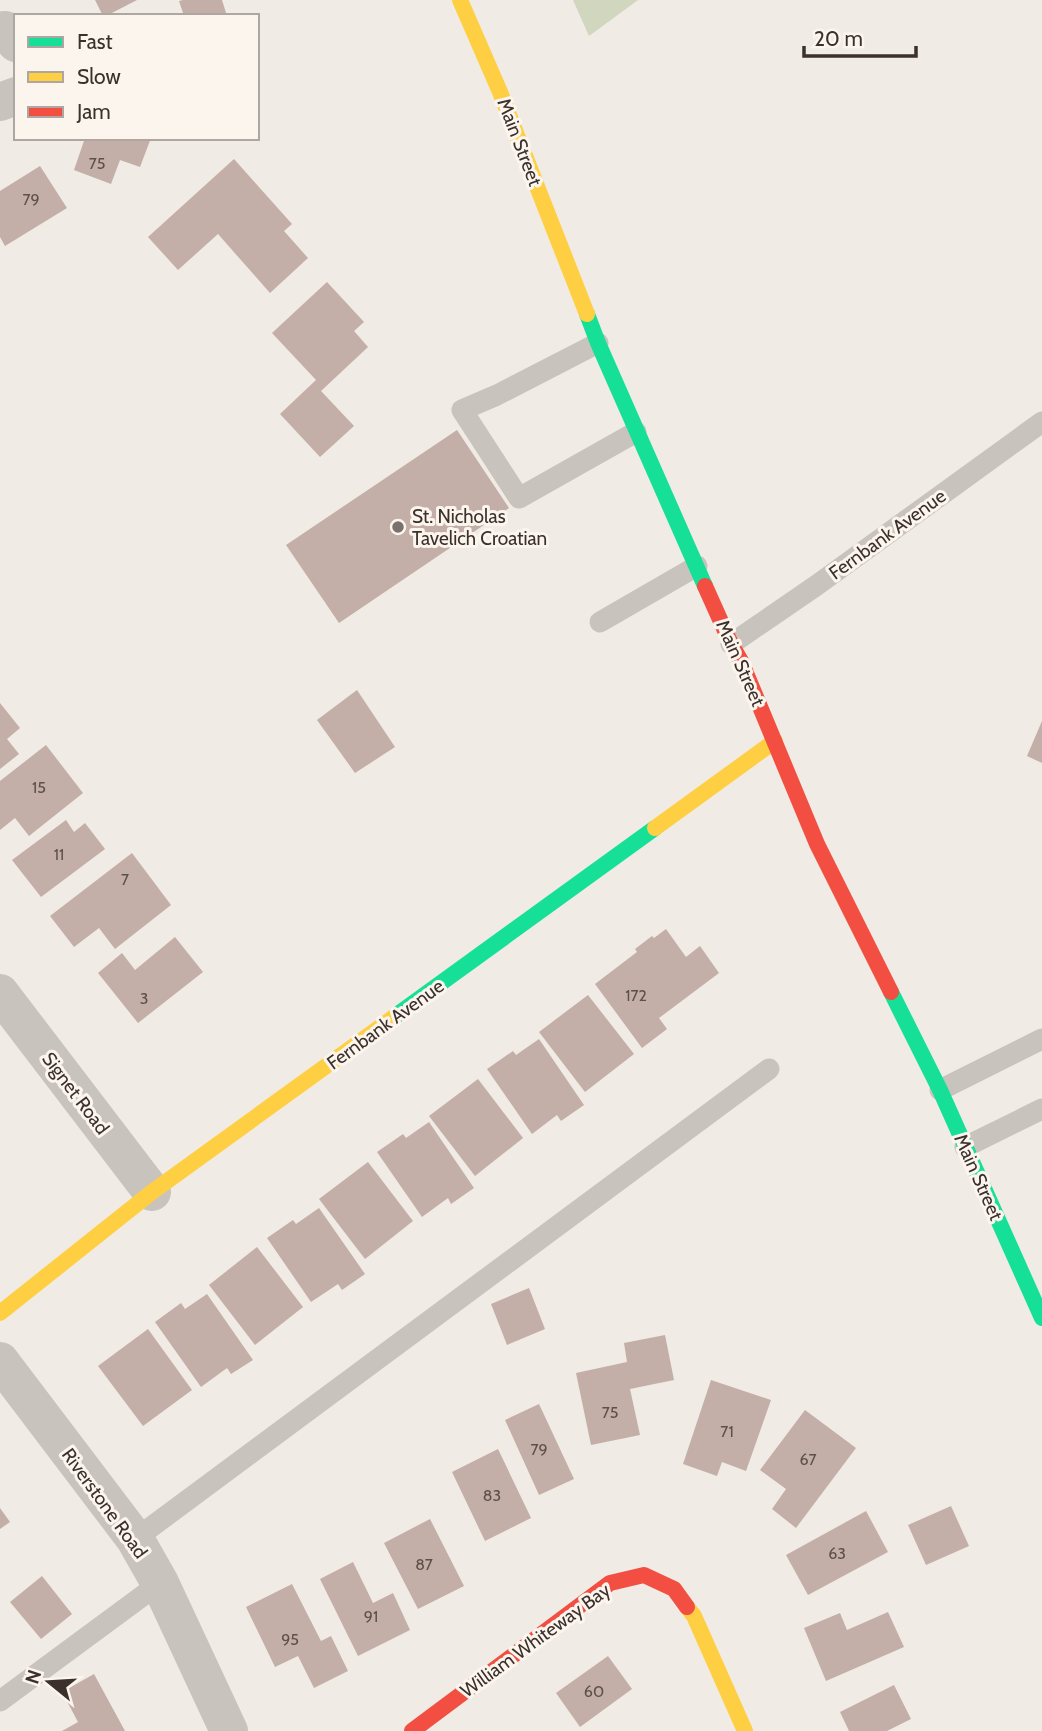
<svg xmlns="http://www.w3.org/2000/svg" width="1042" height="1731" font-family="Cabin,sans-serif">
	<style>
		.green { fill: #d1d6bf }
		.building { fill: #c3afa7 }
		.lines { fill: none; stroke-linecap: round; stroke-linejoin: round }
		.lane { stroke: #c9c3be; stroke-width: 21 }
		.street { stroke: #c9c3be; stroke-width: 38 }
		.fast { stroke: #16e098; stroke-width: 16 }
		.slow { stroke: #ffcf43; stroke-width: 16 }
		.jam { stroke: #f24e42; stroke-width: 16 }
		.poi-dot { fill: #7a716c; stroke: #fbf5ee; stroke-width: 2.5 }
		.labels { text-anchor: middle; stroke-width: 6; stroke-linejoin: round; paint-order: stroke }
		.number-label { font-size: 16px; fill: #5d504a }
		.street-label { font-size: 19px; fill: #3b302b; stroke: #fbf5ee }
		.poi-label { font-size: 19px; fill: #3b302b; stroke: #fbf5ee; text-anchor: start }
	</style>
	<rect width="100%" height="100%" fill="#f0ebe5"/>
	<polygon class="green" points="573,0 638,0 589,36"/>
	<g class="building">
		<polygon points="95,0 137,0 106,16 103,16"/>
		<polygon points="183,0 222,0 227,16 184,16 179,1"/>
		<polygon points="85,138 151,138 140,167 120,160 111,184 74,170"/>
		<polygon points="234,159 292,224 284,231 308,258 270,293 218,234 178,270 148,237"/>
		<polygon points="40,166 67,208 5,246 0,237 0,191"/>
		<polygon points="327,282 364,322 354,331 368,347 321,391 354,426 320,457 280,414 316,380 272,333"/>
		<polygon points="457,430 509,508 339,623 286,545"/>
		<polygon points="357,690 395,747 355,773 317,720"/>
		<polygon points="0,703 20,728 7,739 19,754 0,769"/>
		<polygon points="1042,721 1042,763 1027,756"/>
		<polygon points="46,745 83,793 29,836 15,818 0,830 0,781"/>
		<polygon points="66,820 74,832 85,823 105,849 41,897 12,860"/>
		<polygon points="132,853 171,905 115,949 99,928 74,947 50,916"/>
		<polygon points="666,929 686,957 700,946 719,973 659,1018 667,1029 642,1048 595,984 637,952 635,949 652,936 654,938"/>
		<polygon points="175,937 203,972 138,1023 98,973 122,953 135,970"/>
		<polygon points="588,995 634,1054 585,1092 539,1032"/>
		<polygon points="539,1039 584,1105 561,1121 557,1115 532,1134 487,1069 513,1051 516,1055"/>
		<polygon points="478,1079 523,1138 475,1176 429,1116"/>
		<polygon points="429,1122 474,1188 451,1204 448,1198 422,1217 377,1152 403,1134 406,1138"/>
		<polygon points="368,1162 413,1221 365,1259 319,1199"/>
		<polygon points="319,1208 365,1274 342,1290 338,1284 311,1302 267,1238 293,1220 296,1224"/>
		<polygon points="257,1247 303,1307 255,1345 209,1285"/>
		<polygon points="529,1288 545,1329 507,1345 491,1304"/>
		<polygon points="207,1294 253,1360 231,1374 227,1368 201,1387 155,1322 181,1303 185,1309"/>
		<polygon points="148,1329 192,1390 143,1426 98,1366"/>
		<polygon points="665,1335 674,1380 630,1389 640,1435 591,1445 576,1373 627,1362 624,1343"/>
		<polygon points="711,1380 771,1400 746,1471 722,1462 717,1476 683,1464"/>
		<polygon points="539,1404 574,1479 539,1495 505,1420"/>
		<polygon points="805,1410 856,1448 796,1528 772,1509 786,1489 760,1470"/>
		<polygon points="498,1449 531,1518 485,1541 452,1472"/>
		<polygon points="951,1506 969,1546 926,1565 908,1525"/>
		<polygon points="0,1508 10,1522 0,1529"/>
		<polygon points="866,1511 888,1552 808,1595 786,1555"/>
		<polygon points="430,1519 464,1586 418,1609 384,1543"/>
		<polygon points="353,1562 373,1603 393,1593 410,1630 358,1656 320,1579"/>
		<polygon points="42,1576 72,1614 41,1639 10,1602"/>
		<polygon points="292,1584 321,1641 331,1636 348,1671 314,1688 298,1656 275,1667 246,1607"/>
		<polygon points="888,1612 904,1647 826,1681 804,1628 840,1613 847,1630"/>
		<polygon points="608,1656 632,1689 580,1727 556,1693"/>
		<polygon points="94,1674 125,1731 62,1731 78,1722 62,1692"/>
		<polygon points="894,1685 911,1719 887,1731 849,1731 840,1712"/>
	</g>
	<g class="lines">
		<g class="lane">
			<polyline points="598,343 497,395 462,410 519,498 636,432"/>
			<polyline points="600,622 697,566"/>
			<polyline points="731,644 817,585 1042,422"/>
			<polyline points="940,1090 1042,1039"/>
			<polyline points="965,1147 1042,1109"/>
			<polyline points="135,1539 769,1069"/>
			<polyline points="0,1701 160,1583"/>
		</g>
		<g class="street">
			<polyline points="0,31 5,30 16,43"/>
			<polyline points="0,102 16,96"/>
			<polyline points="0,993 152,1192"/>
			<polyline points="0,1361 135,1539 160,1583 229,1731"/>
		</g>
		<g class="fast">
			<polyline points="587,314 598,343 705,586"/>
			<polyline points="891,992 940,1090 1042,1318"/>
			<polyline points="394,1017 655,828"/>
		</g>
		<g class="slow">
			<polyline points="460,0 500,92 587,314"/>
			<polyline points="655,828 775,741"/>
			<polyline points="0,1313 152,1192 394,1017"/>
			<polyline points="687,1607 694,1616 745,1731"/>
		</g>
		<g class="jam">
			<polyline points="705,586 731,644 741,661 817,844 891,992"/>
			<polyline points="412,1731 610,1583 644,1575 674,1589 687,1607"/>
		</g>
	</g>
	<circle class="poi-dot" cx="398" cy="527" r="7"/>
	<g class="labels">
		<g class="number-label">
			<text x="97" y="169">75</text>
			<text x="31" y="205">79</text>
			<text x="39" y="793">15</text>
			<text x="59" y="860">11</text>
			<text x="125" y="885">7</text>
			<text x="636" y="1001">172</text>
			<text x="144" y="1004">3</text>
			<text x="610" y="1418">75</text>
			<text x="727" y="1437">71</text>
			<text x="539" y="1455">79</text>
			<text x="808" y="1465">67</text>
			<text x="492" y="1501">83</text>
			<text x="837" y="1559">63</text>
			<text x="424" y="1570">87</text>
			<text x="371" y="1622">91</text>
			<text x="290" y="1645">95</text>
			<text x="594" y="1697">60</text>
		</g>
		<g class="street-label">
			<text transform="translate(520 142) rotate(69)" y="7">Main Street</text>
			<text transform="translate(887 534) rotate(-36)" y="7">Fernbank Avenue</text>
			<text transform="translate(741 663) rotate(66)" y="7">Main Street</text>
			<text transform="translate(385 1024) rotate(-36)" y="7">Fernbank Avenue</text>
			<text transform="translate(76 1093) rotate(53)" y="7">Signet Road</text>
			<text transform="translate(979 1177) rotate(66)" y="7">Main Street</text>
			<text transform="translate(105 1503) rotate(54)" y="7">Riverstone Road</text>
			<text transform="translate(535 1640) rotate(-36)" y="7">William Whiteway Bay</text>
		</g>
		<g class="poi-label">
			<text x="412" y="523">St. Nicholas<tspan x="412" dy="22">Tavelich Croatian</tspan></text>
		</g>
	</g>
	<rect x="14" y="14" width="245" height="126" fill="#fbf5ee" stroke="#aea6a0" stroke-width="2"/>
	<rect x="28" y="37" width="35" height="10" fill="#16e098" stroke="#aea6a0" stroke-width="2"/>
	<text x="77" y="49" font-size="21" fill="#3b302b">Fast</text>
	<rect x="28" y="72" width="35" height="10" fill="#ffcf43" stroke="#aea6a0" stroke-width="2"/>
	<text x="77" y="84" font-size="21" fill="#3b302b">Slow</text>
	<rect x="28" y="107" width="35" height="10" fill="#f24e42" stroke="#aea6a0" stroke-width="2"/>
	<text x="77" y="119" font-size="21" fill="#3b302b">Jam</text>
	<g transform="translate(49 1682) rotate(288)" stroke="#fbf5ee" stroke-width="5" paint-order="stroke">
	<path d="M0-5L12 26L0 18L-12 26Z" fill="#3b302b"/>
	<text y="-10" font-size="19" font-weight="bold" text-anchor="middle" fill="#3b302b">N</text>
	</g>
	<path d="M804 46v10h112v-10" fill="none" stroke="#3b302b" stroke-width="3.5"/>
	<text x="814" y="46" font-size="21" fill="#3b302b" stroke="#fbf5ee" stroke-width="5" paint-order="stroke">20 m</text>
</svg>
